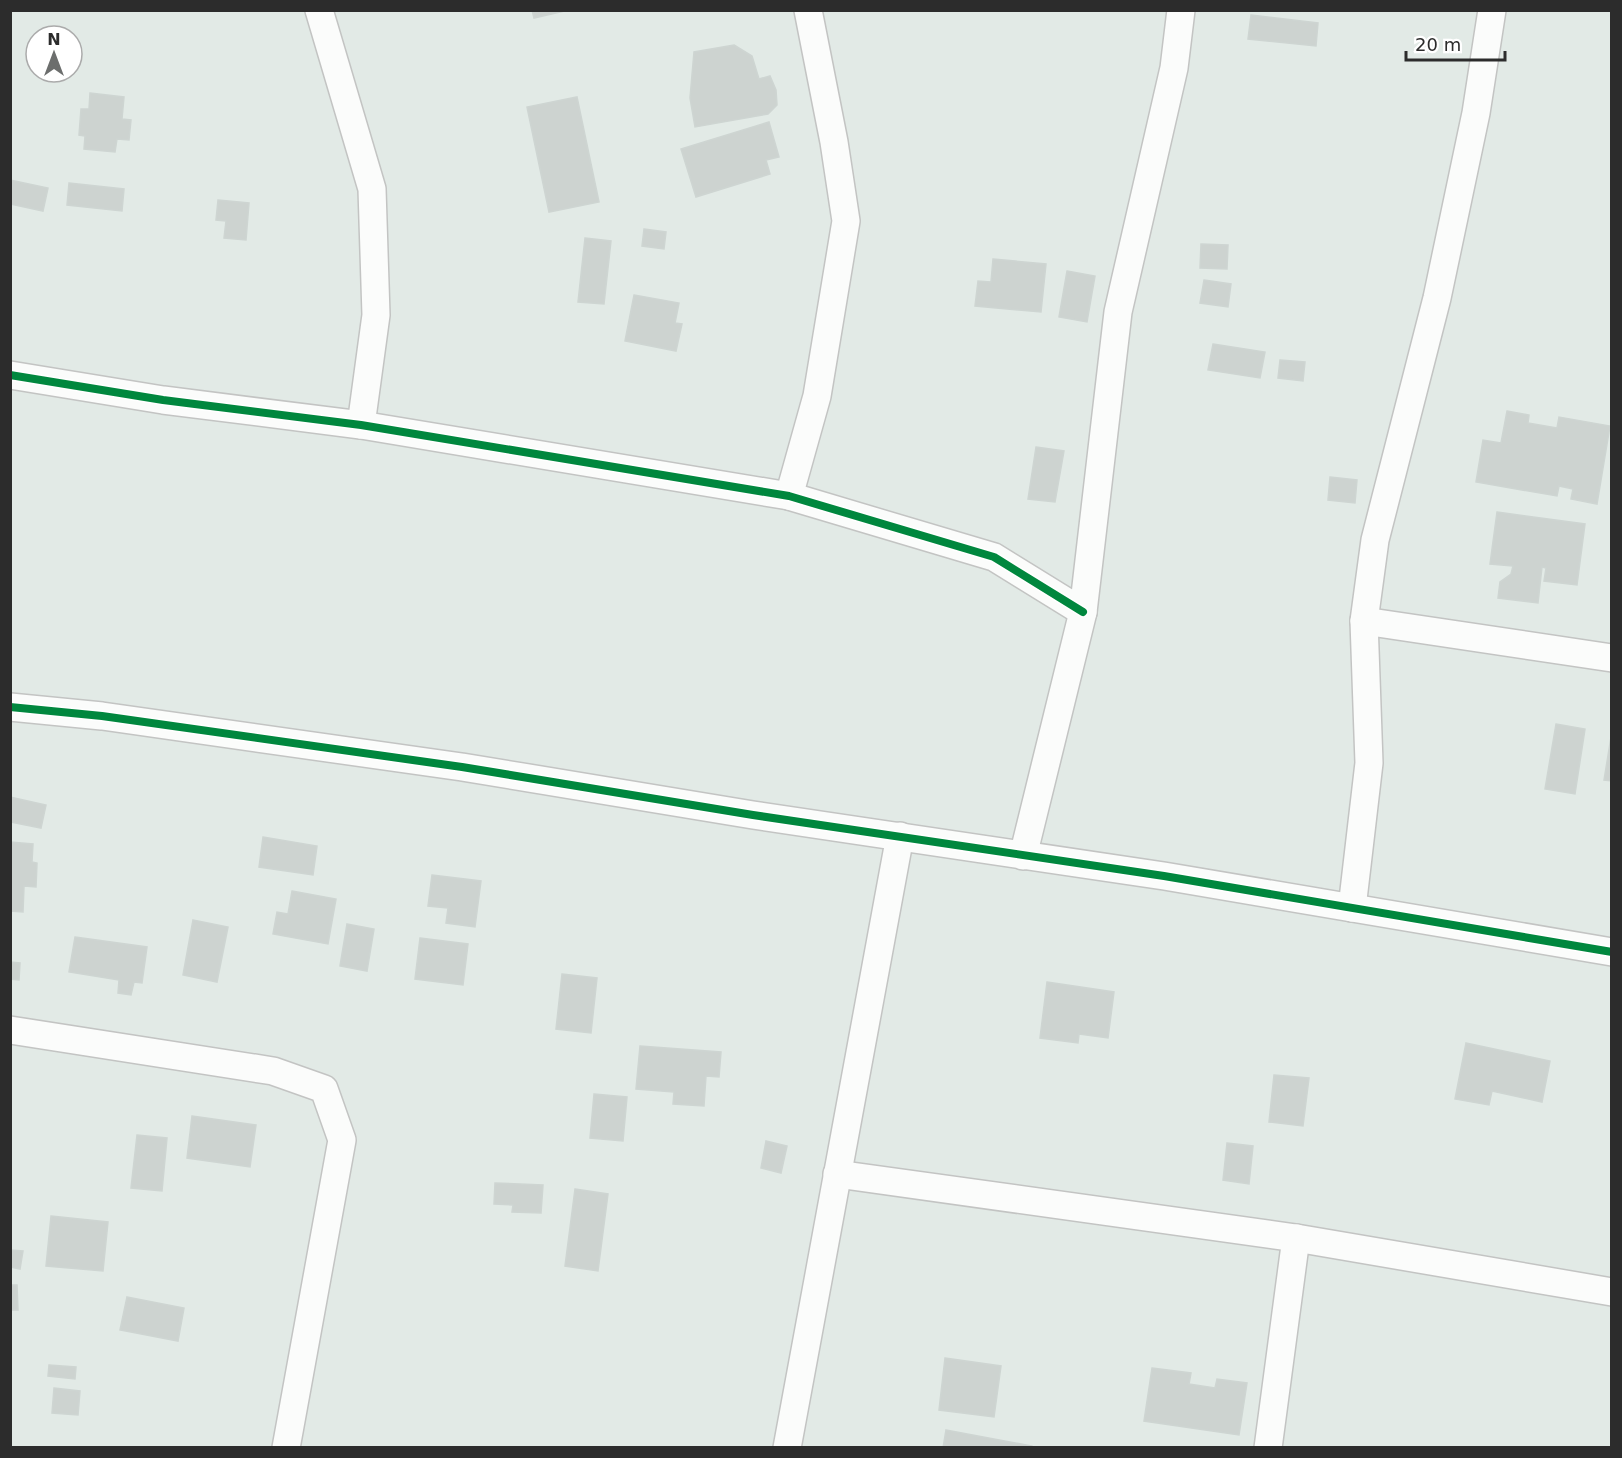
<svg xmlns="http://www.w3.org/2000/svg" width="1622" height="1458" font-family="'DejaVu Sans',sans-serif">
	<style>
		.building { fill: #cdd3d0; stroke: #ced5d2; stroke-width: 1.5 }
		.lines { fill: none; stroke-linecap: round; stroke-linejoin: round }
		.street-casing { stroke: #c3c4c3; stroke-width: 30 }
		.street { stroke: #fbfcfb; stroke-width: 27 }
		.cycleway-casing { stroke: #fff; stroke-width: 11 }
		.cycleway { stroke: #00873e; stroke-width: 8 }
	</style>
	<rect width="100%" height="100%" fill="#e2eae6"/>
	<g class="building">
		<polygon points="532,10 565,10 565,11 534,18"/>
		<polygon points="1251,15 1318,23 1316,46 1248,39"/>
		<polygon points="734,45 752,56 759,79 770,76 776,90 777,105 768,114 695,127 690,98 694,52"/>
		<polygon points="90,93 124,97 122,119 131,120 129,140 117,139 115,152 84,149 85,136 79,135 81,109 89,109"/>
		<polygon points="577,97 599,202 549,212 527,107"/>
		<polygon points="769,122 779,157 766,160 770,174 696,197 681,149"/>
		<polygon points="10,180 48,188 43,211 10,204"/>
		<polygon points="69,183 124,189 122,211 67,205"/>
		<polygon points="218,200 249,203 246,240 224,238 226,221 216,220"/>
		<polygon points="644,229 666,232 664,249 642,246"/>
		<polygon points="585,238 611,241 604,304 578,302"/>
		<polygon points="1201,244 1228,245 1227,269 1200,268"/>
		<polygon points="993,259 1046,264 1041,312 975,306 978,281 991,282"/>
		<polygon points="1067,271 1095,276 1087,322 1059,317"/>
		<polygon points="1204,280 1231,284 1228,307 1200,303"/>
		<polygon points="634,295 679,303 675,323 682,324 676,351 625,341"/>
		<polygon points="1213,344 1265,352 1260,378 1208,370"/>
		<polygon points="1280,360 1305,362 1303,381 1278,378"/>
		<polygon points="1507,411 1529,415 1528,423 1557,428 1559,417 1610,426 1597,504 1571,499 1573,489 1559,486 1557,496 1476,482 1483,440 1501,443"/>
		<polygon points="1036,447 1064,451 1055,502 1028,499"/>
		<polygon points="1330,477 1357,480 1355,503 1328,500"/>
		<polygon points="1497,512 1585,524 1577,585 1544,581 1546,568 1542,567 1538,603 1498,598 1500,582 1511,574 1513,566 1490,564"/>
		<polygon points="1556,724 1585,729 1575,794 1545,789"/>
		<polygon points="1612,731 1612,781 1604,780"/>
		<polygon points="10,797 46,805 41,828 10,822"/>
		<polygon points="263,837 317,846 313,875 259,867"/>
		<polygon points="10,842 33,844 32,862 37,863 36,887 24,886 23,912 10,911"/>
		<polygon points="432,875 481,881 475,927 446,923 448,908 428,906"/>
		<polygon points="292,891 336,899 328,944 273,934 277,912 288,914"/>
		<polygon points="193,920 228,927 217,982 183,975"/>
		<polygon points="347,924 374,929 367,971 340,966"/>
		<polygon points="75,937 147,947 142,983 134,982 131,995 118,993 119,980 69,972"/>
		<polygon points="420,938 468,944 463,985 415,979"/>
		<polygon points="10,962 20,963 19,980 10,979"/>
		<polygon points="562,974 597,978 591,1033 556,1029"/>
		<polygon points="1047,982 1114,992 1108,1038 1079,1034 1078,1043 1040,1038"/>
		<polygon points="1466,1043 1550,1061 1542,1102 1492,1091 1489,1105 1455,1099"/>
		<polygon points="640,1046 721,1052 719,1077 706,1076 704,1106 673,1104 674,1092 636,1089"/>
		<polygon points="1274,1075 1309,1078 1303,1126 1269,1122"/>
		<polygon points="594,1094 627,1097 623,1141 590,1138"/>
		<polygon points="192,1116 256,1125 250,1167 187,1158"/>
		<polygon points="137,1135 167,1138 162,1191 131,1188"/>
		<polygon points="766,1141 787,1146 781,1173 761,1168"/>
		<polygon points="1227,1143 1253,1146 1249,1184 1223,1180"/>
		<polygon points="495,1183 543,1185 541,1213 512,1212 513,1205 494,1204"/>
		<polygon points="575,1189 608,1194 598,1271 565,1266"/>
		<polygon points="51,1216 108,1222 103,1271 46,1266"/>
		<polygon points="10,1250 23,1251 20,1269 10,1267"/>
		<polygon points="10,1285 17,1285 18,1310 10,1310"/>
		<polygon points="127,1297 184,1308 178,1341 120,1330"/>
		<polygon points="945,1358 1001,1366 994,1417 939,1410"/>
		<polygon points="49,1365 76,1367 75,1379 48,1376"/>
		<polygon points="1152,1368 1191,1373 1189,1384 1215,1388 1217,1379 1247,1383 1239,1435 1144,1421"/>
		<polygon points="54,1388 80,1391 78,1415 52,1413"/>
		<polygon points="946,1430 1032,1446 1032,1448 943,1448"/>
	</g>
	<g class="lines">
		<defs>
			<g id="street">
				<polyline points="319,10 372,189 376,315 361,425"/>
				<polyline points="10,375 163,400 361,425 789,496 994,557 1083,612"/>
				<polyline points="789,496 817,396 846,221 834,142 808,10"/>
				<polyline points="1364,621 1612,658"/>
				<polyline points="10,707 102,716 462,767 753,815 1164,876 1612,952"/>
				<polyline points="1023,856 1083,612 1118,312 1174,68 1181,10"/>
				<polyline points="1352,908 1369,763 1364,621 1375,540 1437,298 1476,113 1492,10"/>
				<polyline points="10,1030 273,1071 324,1089 342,1140 286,1448"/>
				<polyline points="837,1174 1296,1238 1612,1292"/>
				<polyline points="787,1448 900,836"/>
				<polyline points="1268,1448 1296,1238"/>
			</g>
		</defs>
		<use href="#street" class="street-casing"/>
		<use href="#street" class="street"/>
		<defs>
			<g id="cycleway">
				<polyline points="10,375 163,400 361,425 789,496 994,557 1083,612"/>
				<polyline points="10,707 102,716 462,767 753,815 1164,876 1612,952"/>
			</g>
		</defs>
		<use href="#cycleway" class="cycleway-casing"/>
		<use href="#cycleway" class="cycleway"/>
	</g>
	<rect width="1622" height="1458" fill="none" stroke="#2c2c2c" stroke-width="24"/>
	<g transform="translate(54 54)"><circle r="28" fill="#ffffff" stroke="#ababab" stroke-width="1.5"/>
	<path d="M0-4.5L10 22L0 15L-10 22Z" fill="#6c6e6d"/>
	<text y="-9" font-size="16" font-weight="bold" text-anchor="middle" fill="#2c2c2c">N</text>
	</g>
	<path d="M1406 51v9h99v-9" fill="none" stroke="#2c2c2c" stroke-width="3"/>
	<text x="1415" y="51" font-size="18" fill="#2c2c2c" stroke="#ffffff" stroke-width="4.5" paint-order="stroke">20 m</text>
</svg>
